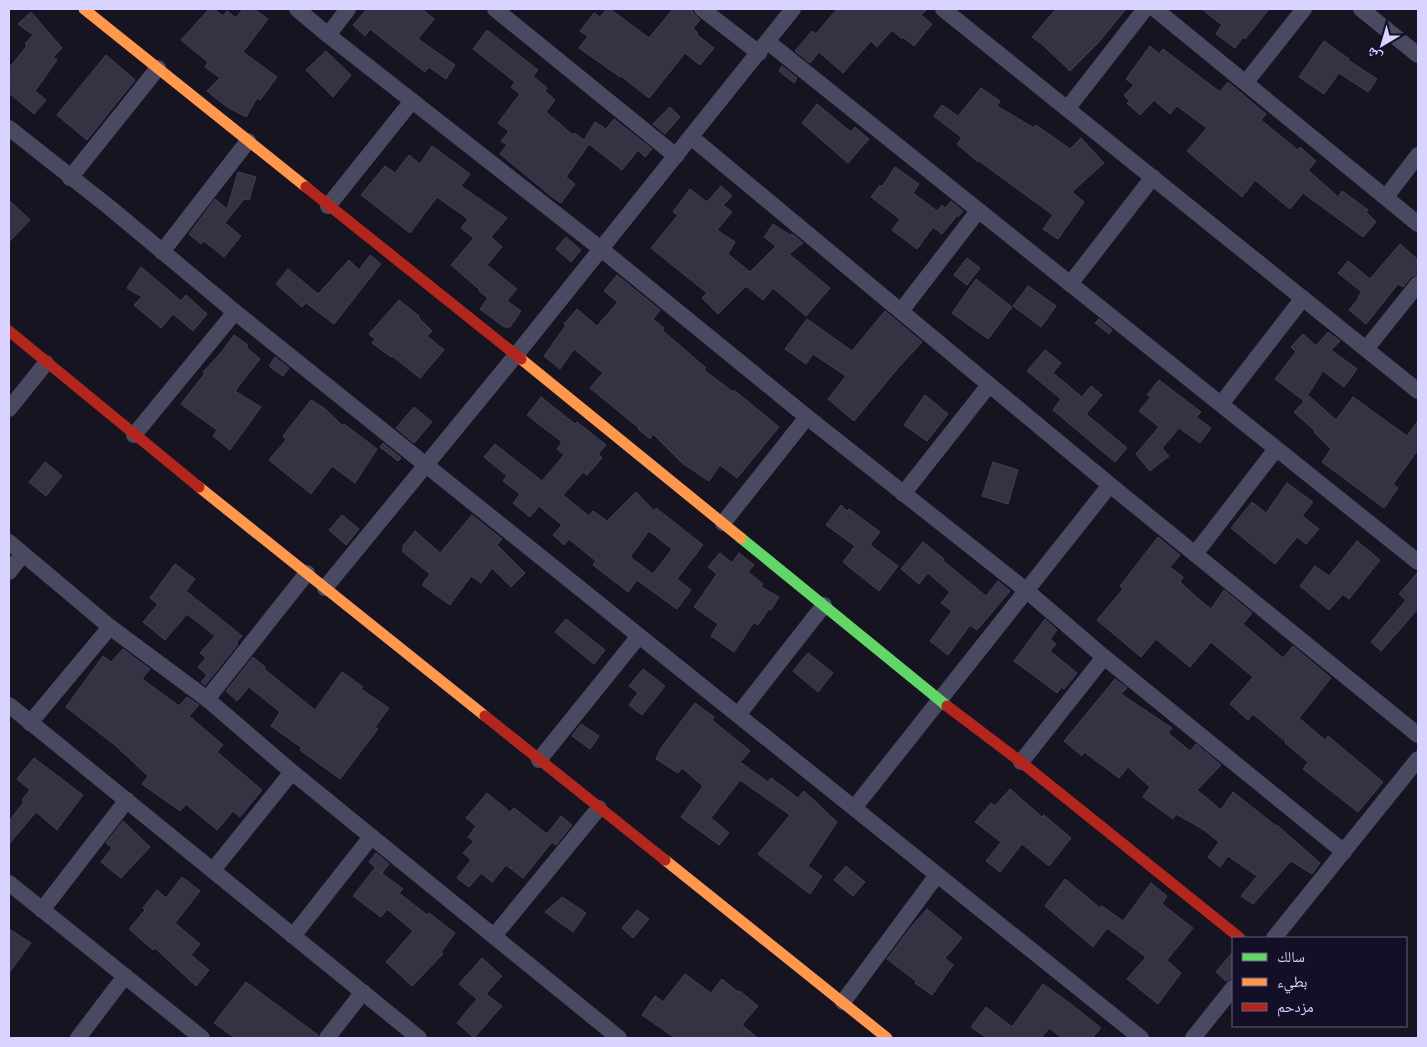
<svg xmlns="http://www.w3.org/2000/svg" width="1427" height="1047" font-family="Arial,'Noto Naskh Arabic',sans-serif">
	<style>
		.building { fill: #343243; stroke: #433f54; fill-rule: evenodd }
		.lines { fill: none; stroke-linecap: round; stroke-linejoin: round }
		.street { stroke: #4a4962; stroke-width: 16 }
		.fast { stroke: #63d668; stroke-width: 11 }
		.slow { stroke: #ff974d; stroke-width: 11 }
		.jam { stroke: #b3261e; stroke-width: 11 }
	</style>
	<rect width="100%" height="100%" fill="#161421"/>
	<g class="building">
		<polygon points="209,9 214,9 223,16 227,11 236,18 243,9 254,9 268,19 243,52 277,77 260,100 257,98 246,117 227,107 207,91 220,78 205,67 208,62 181,40"/>
		<polygon points="367,9 422,9 434,19 418,39 455,65 446,79 429,67 425,72 370,29 365,36 353,25"/>
		<polygon points="607,9 610,9 649,38 673,9 692,9 693,13 700,20 693,28 698,33 696,34 714,48 700,65 685,53 649,98 621,76 620,77 579,48 588,36 580,31 594,13 600,17"/>
		<polygon points="837,9 927,9 921,15 932,24 914,46 903,37 902,39 892,30 877,47 871,41 843,73 819,52 810,63 795,51 812,31 816,34"/>
		<polygon points="1056,9 1126,9 1098,43 1070,71 1044,46 1032,37"/>
		<polygon points="1202,9 1269,9 1245,39 1243,37 1235,48 1216,34 1222,25"/>
		<polygon points="31,12 62,48 53,57 57,60 35,91 46,100 34,114 9,93 9,68 27,46 25,44 33,35 18,24"/>
		<polygon points="487,30 538,70 533,76 547,88 545,91 555,100 546,112 573,135 574,133 584,140 595,122 606,129 614,119 652,149 645,157 638,150 622,170 589,144 566,177 575,184 561,203 551,196 500,154 507,145 501,141 509,131 498,123 520,94 511,87 515,82 473,49"/>
		<polygon points="1324,41 1349,59 1348,60 1377,79 1368,92 1339,73 1324,94 1299,77"/>
		<polygon points="1150,46 1159,54 1163,49 1220,92 1228,82 1266,114 1261,120 1298,150 1300,147 1316,161 1308,170 1338,197 1342,191 1368,210 1366,212 1376,222 1363,237 1303,193 1290,209 1255,180 1242,197 1187,151 1207,128 1177,106 1170,114 1154,100 1140,115 1127,103 1129,101 1124,95 1134,85 1126,79"/>
		<polygon points="326,51 351,75 333,97 306,70"/>
		<polygon points="106,55 135,80 87,140 57,115"/>
		<polygon points="782,66 797,78 794,83 779,71"/>
		<polygon points="981,88 1000,101 997,106 1034,128 1036,125 1070,149 1081,138 1104,163 1072,192 1084,202 1058,239 1043,229 1053,215 979,161 978,162 957,144 962,138 934,116 942,105 958,116"/>
		<polygon points="817,104 851,132 855,127 869,139 848,163 802,123"/>
		<polygon points="670,107 680,117 665,134 653,124"/>
		<polygon points="432,146 470,174 461,186 507,218 491,237 502,247 487,265 517,289 507,301 521,311 510,327 504,327 480,309 488,298 479,291 480,290 451,265 474,238 461,228 468,219 437,197 410,233 361,195 385,166 395,173 409,155 420,164"/>
		<polygon points="895,167 919,184 913,193 937,211 942,205 956,217 942,234 933,227 917,249 892,230 900,219 871,197 880,185 882,187"/>
		<polygon points="238,172 256,177 249,200 244,199 225,223 241,236 224,257 204,241 201,244 189,234 215,199 227,209"/>
		<polygon points="721,186 732,196 723,205 732,212 717,230 735,242 728,254 750,272 776,246 764,237 773,224 790,235 792,234 803,243 789,254 830,288 806,316 773,288 763,300 746,286 718,314 702,298 707,293 651,248 678,215 673,212 690,189 707,202"/>
		<polygon points="9,200 30,220 9,242"/>
		<polygon points="951,201 963,211 958,217 946,207"/>
		<polygon points="566,237 581,250 571,262 556,249"/>
		<polygon points="1400,244 1418,260 1418,274 1411,277 1403,287 1398,284 1366,324 1349,310 1359,298 1358,297 1362,292 1338,273 1348,261 1370,279"/>
		<polygon points="370,255 381,264 334,324 306,303 302,307 276,284 288,269 318,294 349,260 359,270"/>
		<polygon points="967,258 980,268 967,285 954,275"/>
		<polygon points="141,267 181,301 186,295 207,314 193,331 173,314 161,328 134,305 142,297 127,288"/>
		<polygon points="617,275 660,310 653,319 664,328 662,330 706,368 704,370 733,392 734,390 779,427 737,478 720,465 709,481 682,463 653,434 650,439 638,429 639,428 590,388 603,373 574,349 560,369 544,356 566,325 564,324 577,309 597,326 618,302 604,291"/>
		<polygon points="976,279 1012,307 988,339 952,313"/>
		<polygon points="1028,286 1056,306 1041,327 1013,306"/>
		<polygon points="399,300 419,316 418,317 432,331 427,336 444,350 420,378 392,356 391,357 372,343 375,339 369,334"/>
		<polygon points="885,311 922,342 898,368 854,421 828,399 846,376 813,354 806,364 785,349 807,319 852,351"/>
		<polygon points="1099,319 1112,330 1109,334 1095,323"/>
		<polygon points="1328,332 1340,341 1331,350 1357,369 1344,387 1323,371 1304,401 1275,379 1296,352 1291,347 1303,334 1316,346"/>
		<polygon points="234,335 248,345 246,347 260,359 235,391 261,407 230,450 213,436 217,430 181,404 205,373 203,372 220,354"/>
		<polygon points="1045,350 1061,363 1053,373 1082,397 1091,386 1102,395 1086,414 1127,448 1115,462 1053,410 1061,399 1027,371"/>
		<polygon points="275,357 289,368 283,376 269,366"/>
		<polygon points="1159,380 1201,412 1196,417 1211,428 1200,443 1179,428 1162,448 1169,456 1150,471 1136,454 1159,427 1139,411 1151,397 1147,395"/>
		<polygon points="925,395 948,414 927,441 904,425"/>
		<polygon points="1309,396 1336,420 1353,397 1407,436 1418,421 1418,450 1393,484 1398,488 1384,508 1322,462 1331,449 1314,432 1315,431 1294,412"/>
		<path d="M541,397L575,424L577,422L606,445L598,454L602,458L587,475L583,472L563,495L589,516L593,511L607,521L636,492L654,511L656,508L703,545L677,579L691,590L677,609L637,580L628,592L593,565L596,561L569,539L564,545L553,535L562,525L539,506L530,517L513,503L520,494L503,481L507,476L484,457L495,444L542,481L564,455L557,449L562,442L527,415ZM649,531L672,549L653,574L630,557Z"/>
		<polygon points="311,400 324,408 343,426 344,424 377,449 355,483 332,466 311,494 269,460 286,440 283,436"/>
		<polygon points="414,407 432,422 414,443 396,428"/>
		<polygon points="383,443 401,458 398,461 380,447"/>
		<polygon points="45,462 62,476 46,496 29,482"/>
		<polygon points="993,462 1018,470 1008,504 982,496"/>
		<polygon points="1287,483 1313,502 1302,516 1319,529 1306,544 1297,537 1275,564 1231,528 1252,502 1266,513"/>
		<polygon points="841,505 847,511 849,509 880,532 870,545 898,566 879,591 843,562 855,546 826,525"/>
		<polygon points="342,515 359,529 346,545 329,530"/>
		<polygon points="472,515 502,539 497,545 525,573 511,587 492,568 481,583 471,576 450,605 422,585 430,574 403,552 403,546 415,531 440,553"/>
		<polygon points="1158,537 1180,555 1170,567 1183,577 1180,582 1202,602 1211,609 1224,590 1252,613 1243,624 1283,658 1293,646 1331,678 1299,718 1325,740 1328,736 1383,782 1358,812 1303,769 1308,762 1285,743 1286,742 1253,714 1248,720 1230,704 1253,677 1211,642 1190,667 1156,639 1141,657 1097,620 1123,589 1120,586"/>
		<polygon points="1357,541 1380,560 1349,599 1343,594 1329,610 1300,586 1315,566 1329,576"/>
		<polygon points="923,542 944,559 942,560 986,596 998,581 1010,591 977,630 970,625 948,655 930,641 952,611 941,603 950,592 928,573 919,584 901,569"/>
		<polygon points="720,553 732,563 739,553 754,565 748,572 763,584 761,587 779,597 771,610 769,609 758,625 754,622 734,652 711,636 718,624 694,607 717,574 708,567"/>
		<polygon points="175,564 195,579 186,591 242,636 236,643 238,644 205,685 201,682 207,675 198,667 206,658 200,653 215,636 187,614 165,640 143,622 158,604 150,598"/>
		<polygon points="1418,572 1418,611 1417,610 1381,651 1371,642 1406,600 1399,594"/>
		<polygon points="566,619 605,650 594,664 555,632"/>
		<polygon points="1045,619 1057,630 1050,639 1056,644 1050,651 1077,673 1064,689 1062,687 1057,693 1014,661"/>
		<polygon points="123,649 150,669 142,679 179,706 187,697 199,705 189,716 223,745 217,752 262,790 240,817 233,811 217,830 186,804 180,811 142,784 148,776 116,746 66,707 103,656 111,662"/>
		<polygon points="808,653 833,673 818,692 793,671"/>
		<polygon points="253,657 265,667 264,669 315,710 342,672 363,687 361,689 389,708 375,727 378,729 340,779 300,750 302,748 271,726 280,712 249,687 237,701 226,691"/>
		<polygon points="643,669 665,686 642,715 629,705 638,693 629,686"/>
		<polygon points="1115,679 1127,688 1121,694 1172,728 1168,733 1190,751 1196,744 1221,765 1197,790 1221,810 1233,792 1276,826 1277,825 1320,863 1312,874 1291,861 1253,904 1241,896 1257,876 1228,856 1220,867 1208,857 1219,842 1204,830 1176,814 1173,819 1143,797 1150,787 1128,767 1119,778 1084,752 1082,756 1064,741"/>
		<polygon points="695,703 714,717 712,720 750,751 740,762 768,782 771,778 798,798 804,791 837,822 808,866 822,876 810,894 758,854 790,815 740,780 711,818 729,833 719,845 681,817 703,786 682,768 678,773 656,759 661,748"/>
		<polygon points="581,724 599,736 590,749 572,736"/>
		<polygon points="34,758 83,795 57,830 36,812 9,844 9,821 24,802 22,800 30,790 17,779"/>
		<polygon points="1010,789 1042,817 1044,815 1071,838 1049,866 1022,844 1000,872 986,861 1001,842 975,822 991,803 995,806"/>
		<polygon points="487,793 510,812 514,808 547,834 561,816 572,825 556,845 552,842 523,878 506,865 492,882 481,873 469,887 457,878 471,860 463,853 474,841 468,837 476,826 466,818"/>
		<polygon points="123,821 150,847 121,878 101,862 112,848 106,843"/>
		<polygon points="376,853 389,864 382,873 369,862"/>
		<polygon points="846,866 865,882 853,896 834,880"/>
		<polygon points="375,868 403,889 399,893 427,915 429,913 455,933 441,952 443,954 412,986 386,962 413,931 387,909 381,917 353,896"/>
		<polygon points="182,877 200,891 175,923 200,944 191,955 209,970 196,986 155,948 153,950 129,929 145,910 143,908 157,890 166,898"/>
		<polygon points="1065,879 1100,908 1102,906 1123,921 1151,883 1167,896 1162,904 1193,928 1167,960 1181,973 1158,1004 1127,979 1146,957 1107,928 1093,947 1045,906"/>
		<polygon points="562,897 586,913 573,932 545,912"/>
		<polygon points="927,909 962,938 945,958 953,965 932,995 915,983 916,981 887,959 911,927"/>
		<polygon points="637,910 649,919 633,938 622,928"/>
		<polygon points="9,929 31,943 9,973"/>
		<polygon points="1233,952 1233,978 1226,981 1216,972"/>
		<polygon points="482,958 502,976 486,994 502,1006 474,1038 457,1023 477,999 459,984"/>
		<polygon points="685,974 711,993 722,979 738,992 740,991 758,1006 742,1025 758,1038 675,1038 642,1015 655,996 663,1002"/>
		<polygon points="246,982 318,1035 317,1038 235,1038 214,1023"/>
		<polygon points="1043,984 1071,1004 1101,1028 1092,1038 1062,1038 1049,1028 1041,1038 987,1038 971,1027 986,1007 1012,1027"/>
	</g>
	<g class="lines">
		<g class="street">
			<polyline points="297,9 328,35 601,249 807,417 1027,591 1104,657 1344,852"/>
			<polyline points="495,9 676,156"/>
			<polyline points="702,9 759,53"/>
			<polyline points="943,9 1418,391"/>
			<polyline points="1155,9 1418,224"/>
			<polyline points="1361,9 1418,55"/>
			<polyline points="328,35 348,9"/>
			<polyline points="768,42 1418,562"/>
			<polyline points="1246,82 1304,9"/>
			<polyline points="1067,109 1145,9"/>
			<polyline points="9,128 109,207 235,312 1141,1038"/>
			<polyline points="691,137 1110,485 1418,735"/>
			<polyline points="70,178 158,68"/>
			<polyline points="1386,197 1418,155"/>
			<polyline points="328,206 412,101"/>
			<polyline points="162,252 248,141"/>
			<polyline points="1070,284 1153,177"/>
			<polyline points="901,311 978,211"/>
			<polyline points="1366,349 1418,284"/>
			<polyline points="1221,404 1303,298"/>
			<polyline points="9,409 46,363"/>
			<polyline points="134,435 235,312"/>
			<polyline points="903,494 989,385"/>
			<polyline points="723,523 807,417"/>
			<polyline points="9,542 110,627 207,699 292,772 619,1038"/>
			<polyline points="1195,554 1276,449"/>
			<polyline points="9,572 23,554"/>
			<polyline points="325,588 516,355 793,9"/>
			<polyline points="207,699 307,573"/>
			<polyline points="9,705 419,1038"/>
			<polyline points="738,715 824,605"/>
			<polyline points="30,723 110,627"/>
			<polyline points="539,760 639,636"/>
			<polyline points="1021,762 1104,657"/>
			<polyline points="854,808 1110,485"/>
			<polyline points="213,870 292,772"/>
			<polyline points="9,883 202,1038"/>
			<polyline points="42,910 127,800"/>
			<polyline points="293,936 371,837"/>
			<polyline points="494,936 599,808"/>
			<polyline points="1274,938 1418,759"/>
			<polyline points="843,1002 937,875"/>
			<polyline points="78,1038 125,976"/>
			<polyline points="327,1038 363,992"/>
			<polyline points="1193,1038 1233,988"/>
		</g>
		<polyline class="fast" points="741,538 947,706"/>
		<g class="slow">
			<polyline points="84,9 306,187"/>
			<polyline points="521,359 741,538"/>
			<polyline points="199,487 485,716"/>
			<polyline points="665,860 887,1038"/>
		</g>
		<g class="jam">
			<polyline points="306,187 521,359"/>
			<polyline points="9,331 199,487"/>
			<polyline points="947,706 1021,762 1240,938"/>
			<polyline points="485,716 665,860"/>
		</g>
	</g>
	<rect width="1427" height="1047" fill="none" stroke="#d9d4ff" stroke-width="20"/>
	<rect x="1232" y="937" width="175" height="90" fill="#130f26" stroke="#625e7d"/>
	<rect x="1242" y="953" width="25" height="8" fill="#63d668" stroke="#625e7d"/>
	<text x="1277" y="962" font-size="15" fill="#d9d4ff">سالك</text>
	<rect x="1242" y="978" width="25" height="8" fill="#ff974d" stroke="#625e7d"/>
	<text x="1277" y="987" font-size="15" fill="#d9d4ff">بطيء</text>
	<rect x="1242" y="1003" width="25" height="8" fill="#b3261e" stroke="#625e7d"/>
	<text x="1277" y="1012" font-size="15" fill="#d9d4ff">مزدحم</text>
	<g transform="translate(1382 45) rotate(218)" stroke="#130f26" stroke-width="4" paint-order="stroke">
	<path d="M0-4L9 19L0 12L-9 19Z" fill="#d9d4ff"/>
	<text y="-8" font-size="14" font-weight="bold" text-anchor="middle" fill="#d9d4ff">ش</text>
	</g>
</svg>
